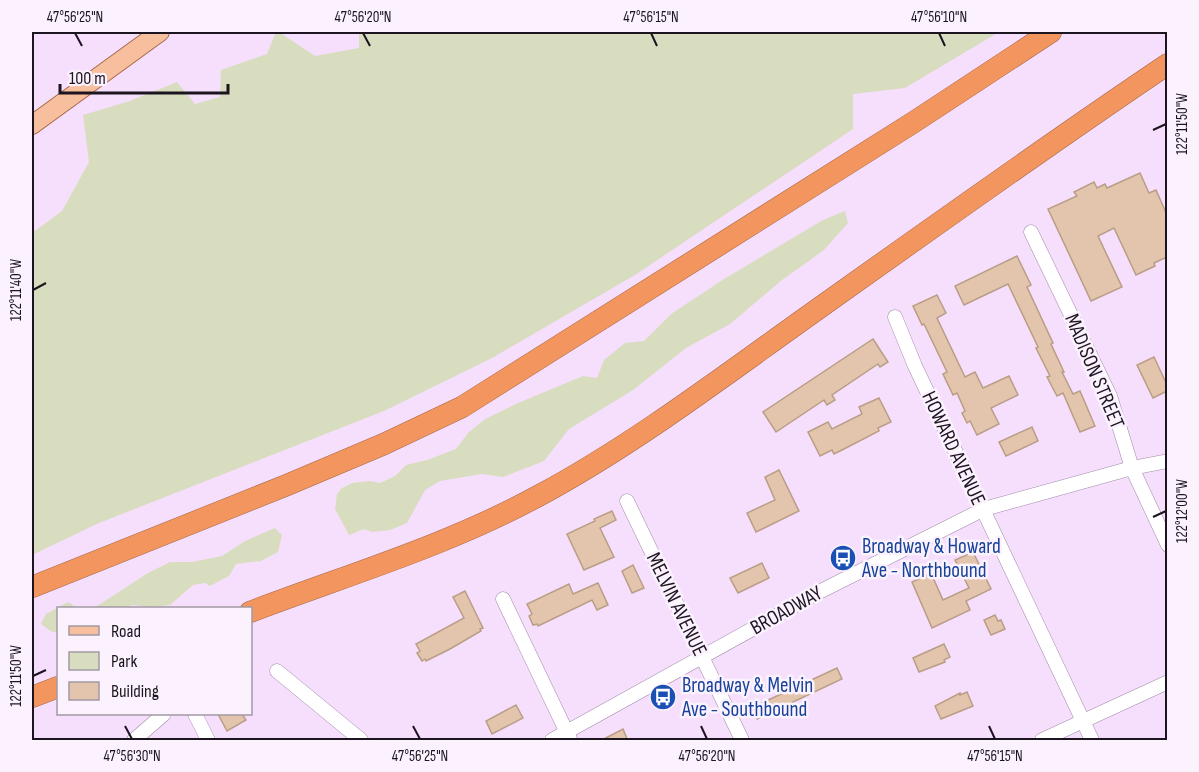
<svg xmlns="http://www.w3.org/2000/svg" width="1199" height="772" font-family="'Sofia Sans Condensed',sans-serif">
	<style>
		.green { fill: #d7ddbe }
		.building { fill: #e2c5ac; stroke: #b99d85; stroke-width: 1.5 }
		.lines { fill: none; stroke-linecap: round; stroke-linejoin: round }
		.minor-casing { stroke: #a18ba7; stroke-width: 15 }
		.major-casing { stroke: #a76848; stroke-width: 20 }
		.highway-casing { stroke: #a76848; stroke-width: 22 }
		.minor { stroke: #fff; stroke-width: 14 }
		.major { stroke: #f7bf9e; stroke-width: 18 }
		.highway { stroke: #f2955e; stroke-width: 21 }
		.ticks { fill: none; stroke: #1c141e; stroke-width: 2 }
		.labels { text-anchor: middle; stroke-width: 5; stroke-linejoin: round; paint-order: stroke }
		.street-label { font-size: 21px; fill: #1c141e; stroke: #fbf2fe }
		.transit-label { font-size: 21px; fill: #164399; stroke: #fbf2fe; text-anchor: start }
		.neatline { fill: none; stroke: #1c141e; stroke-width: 2 }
		.ticks-label { font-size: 15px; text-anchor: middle; fill: #1c141e }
	</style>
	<rect width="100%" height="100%" fill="#f6dffd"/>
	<g class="green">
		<polygon points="276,32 279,32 315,56 359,48 359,32 999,32 905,88 853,94 853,129 635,275 492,358 384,411 99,523 32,555 32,233 62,211 89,162 83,115 130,101 177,82 195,104 220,97 221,70 267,54"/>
		<polygon points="845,211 848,223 824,250 782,280 730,324 686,348 633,390 569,429 544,461 503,477 482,474 440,481 425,490 407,523 390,530 372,532 364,529 349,535 335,509 337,494 342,488 352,483 370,481 380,483 395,476 406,465 427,460 456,449 468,433 485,419 518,403 583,376 597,378 604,360 625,343 644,341 671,314 724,279 823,220"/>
		<polygon points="275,528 282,535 278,552 261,561 236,564 229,576 210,586 205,583 193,585 170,605 151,607 132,605 125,608 94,608 148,573 170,562 192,562 222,556 245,541"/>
		<polygon points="68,602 77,608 58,608 58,632 52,632 41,624 46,614"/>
	</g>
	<g class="building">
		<polygon points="1140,173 1149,193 1156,190 1167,215 1167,257 1154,263 1155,266 1136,275 1114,228 1098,236 1122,287 1091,301 1048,209 1077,196 1074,192 1094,182 1097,188 1105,184 1107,188"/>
		<polygon points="1017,256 1031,285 1027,287 1053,343 1051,344 1064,372 1062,372 1073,394 1080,391 1095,426 1080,432 1063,393 1057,396 1047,377 1050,376 1036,348 1038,347 1008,284 964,305 955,286"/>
		<polygon points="937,295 946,313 937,318 965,377 975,372 983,388 1009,376 1018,395 991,408 999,424 977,435 970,421 967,423 962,413 965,411 957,393 953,395 943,374 947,372 924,324 922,325 913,306"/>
		<polygon points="873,339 888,362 880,367 878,364 832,395 835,400 827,405 824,400 776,432 763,412"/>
		<polygon points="1154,357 1167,385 1167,391 1153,398 1137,365"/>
		<polygon points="879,398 891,422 878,428 879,431 842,450 834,454 832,450 820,456 808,432 828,422 832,429 862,414 859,407"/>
		<polygon points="1032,427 1038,441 1006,456 999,442"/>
		<polygon points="779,470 799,511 756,532 747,513 775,500 765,477"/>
		<polygon points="612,511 616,520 600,528 614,557 584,570 567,534 595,521 594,519"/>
		<polygon points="973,552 991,589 966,601 970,610 932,628 912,582 931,573 943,600 969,588 955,560"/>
		<polygon points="762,563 769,578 738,593 730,578"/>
		<polygon points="633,565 644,588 632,593 622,571"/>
		<polygon points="598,583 608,605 597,610 592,600 538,626 537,624 533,625 529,616 532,614 527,604 569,584 573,594"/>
		<polygon points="465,591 483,628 480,629 481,631 450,649 426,661 425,659 422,661 417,653 420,651 416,644 464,618 453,597"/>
		<polygon points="995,615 998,621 1001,620 1005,629 991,635 984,620"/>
		<polygon points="944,644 950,657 944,660 945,662 919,672 913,658"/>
		<polygon points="837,668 842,679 757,719 751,708"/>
		<polygon points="967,692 973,706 941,719 935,706 960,693 960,695"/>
		<polygon points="516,705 523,718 492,734 486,721"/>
		<polygon points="218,714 242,714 246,720 227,731"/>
		<polygon points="623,729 628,741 600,741"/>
	</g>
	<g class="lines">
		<defs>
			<g id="minor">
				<polyline points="1031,232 1110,396 1132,468 1168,545"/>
				<polyline points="895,317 915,366 1092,740"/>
				<polyline points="627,501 742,740"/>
				<polyline points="503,599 570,739"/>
				<polyline points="277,671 361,740"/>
				<polyline points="195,714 208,740"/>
				<polyline points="134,740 164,714"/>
				<polyline points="552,740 821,591 984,509 1132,468 1168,461"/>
				<polyline points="1042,740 1168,682"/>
			</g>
			<polyline id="major" points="32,125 160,32"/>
			<g id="highway">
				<polyline points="32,587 287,485 384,444 462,407 914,122 1051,32"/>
				<path d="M250,612C347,575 449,545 540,495C631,446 717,381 801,321C922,235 1043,148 1168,64"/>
				<polyline points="32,697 58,687"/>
			</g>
		</defs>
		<use href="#minor" class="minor-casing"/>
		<use href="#major" class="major-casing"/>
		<use href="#highway" class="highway-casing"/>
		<use href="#minor" class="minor"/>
		<use href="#major" class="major"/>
		<use href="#highway" class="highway"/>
	</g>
	<path class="ticks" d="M75,33L82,46M363,33L370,46M651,33L657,46M939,33L945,46M1153,130L1166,124M33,290L46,283M1153,517L1166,511M33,676L46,670M125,726L132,739M413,726L420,739M701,726L707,739M989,726L995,739"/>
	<defs>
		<symbol id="bus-disc" viewBox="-11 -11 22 22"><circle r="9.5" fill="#1a4fb4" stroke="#fbf2fe"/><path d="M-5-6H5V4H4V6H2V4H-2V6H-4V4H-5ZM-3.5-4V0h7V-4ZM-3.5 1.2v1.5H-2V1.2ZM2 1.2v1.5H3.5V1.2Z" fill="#fff"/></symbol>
	</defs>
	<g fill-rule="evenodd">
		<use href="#bus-disc" x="828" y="543" width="30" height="30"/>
		<use href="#bus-disc" x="648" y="682" width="30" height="30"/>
	</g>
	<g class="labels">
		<g class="street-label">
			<text transform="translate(1095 371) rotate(67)" y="7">MADISON STREET</text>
			<text transform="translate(954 448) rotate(65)" y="7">HOWARD AVENUE</text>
			<text transform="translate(677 604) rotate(64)" y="7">MELVIN AVENUE</text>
			<text transform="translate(786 610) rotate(-29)" y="7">BROADWAY</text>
		</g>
		<g class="transit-label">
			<text x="862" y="553">Broadway &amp; Howard<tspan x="862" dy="24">Ave - Northbound</tspan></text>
			<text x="682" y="692">Broadway &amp; Melvin<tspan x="682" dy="24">Ave - Southbound</tspan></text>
		</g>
	</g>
	<rect width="1199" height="772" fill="none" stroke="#fbf2fe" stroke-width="66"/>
	<rect x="57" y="607" width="195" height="108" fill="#fbf2fe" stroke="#a299a4" stroke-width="1.5"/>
	<rect x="69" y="626" width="30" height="9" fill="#f7bf9e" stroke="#a299a4" stroke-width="1.5"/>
	<text x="111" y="637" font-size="18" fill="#1c141e">Road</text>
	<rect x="69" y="652" width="30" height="18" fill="#d7ddbe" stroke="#a299a4" stroke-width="1.5"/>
	<text x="111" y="667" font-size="18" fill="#1c141e">Park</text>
	<rect x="69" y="682" width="30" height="18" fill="#e2c5ac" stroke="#a299a4" stroke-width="1.5"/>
	<text x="111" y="697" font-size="18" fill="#1c141e">Building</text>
	<path d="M60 84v9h168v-9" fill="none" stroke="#1c141e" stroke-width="3"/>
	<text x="69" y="84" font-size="18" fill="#1c141e" stroke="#fbf2fe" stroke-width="4.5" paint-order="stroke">100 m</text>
	<rect x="33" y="33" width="1133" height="706" class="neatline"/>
	<g class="ticks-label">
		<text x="75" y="22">47°56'25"N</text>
		<text x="363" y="22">47°56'20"N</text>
		<text x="651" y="22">47°56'15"N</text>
		<text x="939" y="22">47°56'10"N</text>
		<text transform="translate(1182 124) rotate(-90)" y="5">122°11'50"W</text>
		<text transform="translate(16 290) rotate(-90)" y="5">122°11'40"W</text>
		<text transform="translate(1182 511) rotate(-90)" y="5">122°12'00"W</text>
		<text transform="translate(16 676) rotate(-90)" y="5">122°11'50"W</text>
		<text x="132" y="761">47°56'30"N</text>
		<text x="420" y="761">47°56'25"N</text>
		<text x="707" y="761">47°56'20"N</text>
		<text x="995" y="761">47°56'15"N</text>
	</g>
</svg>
